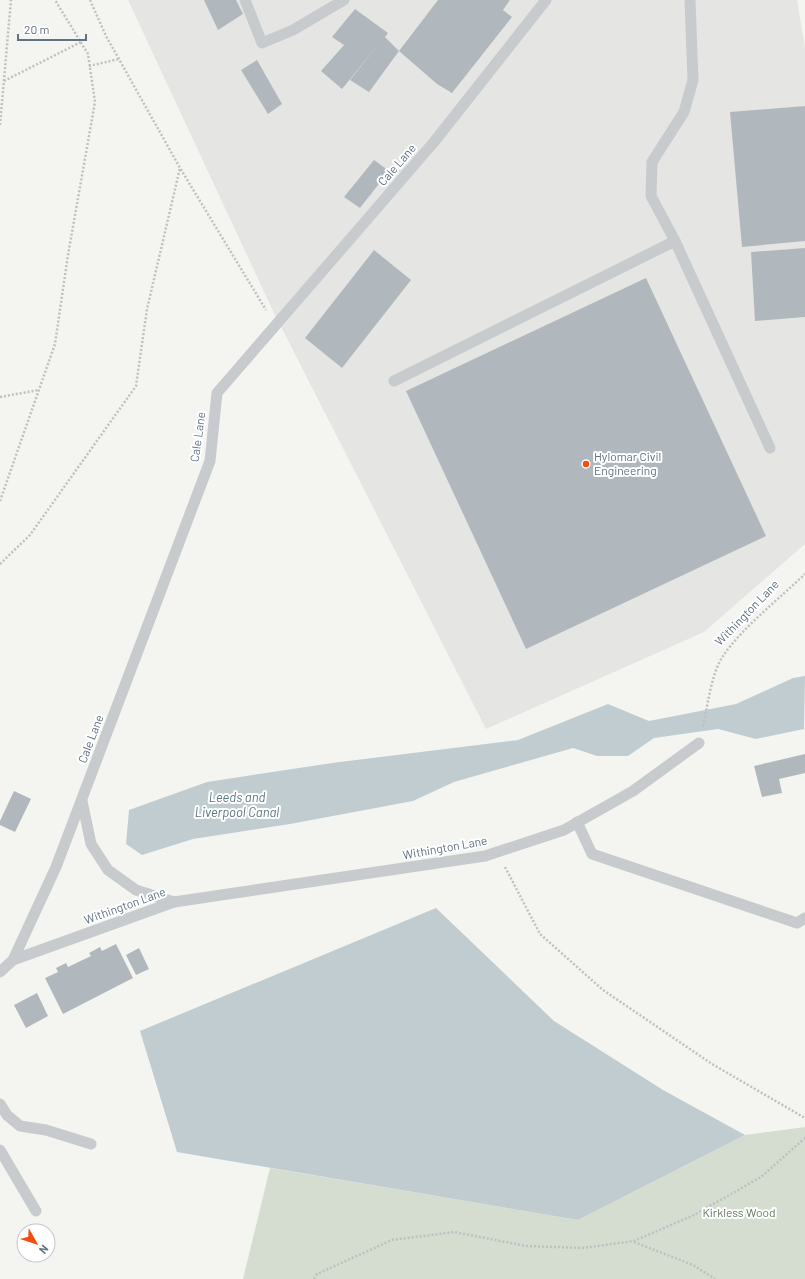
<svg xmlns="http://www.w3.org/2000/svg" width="805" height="1279" font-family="Barlow,sans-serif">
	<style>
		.built { fill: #e5e6e3 }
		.green { fill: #d5ddd0 }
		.water { fill: #c1ccd1 }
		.building { fill: #b1b8bd }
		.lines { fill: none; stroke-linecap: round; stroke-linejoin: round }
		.path { stroke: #bec0c2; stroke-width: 2.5; stroke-dasharray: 2 2; stroke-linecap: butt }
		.lane { stroke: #c8cbce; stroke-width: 11 }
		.poi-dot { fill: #f44b10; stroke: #fff; stroke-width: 1.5 }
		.labels { text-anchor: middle; stroke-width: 4; stroke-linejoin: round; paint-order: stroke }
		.street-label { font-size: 12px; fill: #607384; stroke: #fff }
		.poi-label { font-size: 12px; fill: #607384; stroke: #fff; text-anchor: start }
		.park-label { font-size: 12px; fill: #647b60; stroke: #fff }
		.water-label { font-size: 13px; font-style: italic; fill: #5b7782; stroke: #fff }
	</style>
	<rect width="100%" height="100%" fill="#f4f5f0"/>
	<polygon class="built" points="128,0 797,0 805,48 805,544 704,632 486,729 273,311"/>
	<polygon class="green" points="805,1127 805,1279 243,1279 270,1168 578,1220 745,1135"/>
	<g class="water">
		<polygon points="805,676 804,729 756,739 718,729 654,738 628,756 597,756 573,748 454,782 413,801 290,824 193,839 142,855 126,844 129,810 207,782 332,763 518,740 608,704 649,721 736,704 793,678"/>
		<polygon points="436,908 554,1021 663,1090 745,1135 578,1220 177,1152 140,1031"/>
	</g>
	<g class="building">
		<polygon points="204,0 236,0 243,14 218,30"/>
		<polygon points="438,0 510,0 503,10 512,17 452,93 437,84 399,51 369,92 350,80 377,46 342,89 321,71 344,45 332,37 355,9 388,33 385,37 399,51"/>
		<polygon points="257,60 282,104 268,114 241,70"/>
		<polygon points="805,106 805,241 742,247 730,112"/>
		<polygon points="374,160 389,171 360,208 344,197"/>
		<polygon points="805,248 805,317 755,321 751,252"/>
		<polygon points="374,250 411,280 342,368 305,338"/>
		<polygon points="646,278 766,536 526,649 406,391"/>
		<polygon points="805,754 805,773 779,779 782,793 762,797 754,766"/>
		<polygon points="14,791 31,799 15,832 0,825 0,821"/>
		<polygon points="116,944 133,978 63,1014 45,978 58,972 56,968 66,963 68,967 91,956 89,953 100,947 102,951"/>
		<polygon points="139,948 149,969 136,975 126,955"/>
		<polygon points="37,993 48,1016 26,1028 14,1005"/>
	</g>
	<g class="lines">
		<g class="path">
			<polyline points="90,0 106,36 180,168 266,310"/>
			<polyline points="89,66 119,59"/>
			<polyline points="4,81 81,42"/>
			<polyline points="0,125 11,0"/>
			<polyline points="0,397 39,390"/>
			<polyline points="0,501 55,344 68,255 95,102 88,54 55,0"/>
			<polyline points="0,564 30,535 136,386 147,309 180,168"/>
			<path d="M703,726C708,705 711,674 723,656C741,629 781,597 805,574"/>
			<polyline points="505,867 540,934 603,990 712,1064 805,1118"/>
			<polyline points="634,1242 693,1265 715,1279"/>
			<polyline points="314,1279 317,1274 392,1240 454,1232 526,1246 583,1248 634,1241 694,1215 761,1177 805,1138"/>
		</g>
		<g class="lane">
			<polyline points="245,0 262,43 293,30 344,0"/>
			<polyline points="690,0 693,80 684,112 652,162 651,196 675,241 770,448"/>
			<polyline points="394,381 675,241"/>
			<polyline points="82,801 91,844 108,870 136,890 174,902"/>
			<polyline points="577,822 592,854 797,923 805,918"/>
			<polyline points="13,960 56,867 210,461 217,393 434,142 546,0"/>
			<polyline points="0,972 13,960 174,902 485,856 564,830 633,791 699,743"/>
			<polyline points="0,1104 7,1115 20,1126 46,1130 91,1144"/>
			<polyline points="0,1150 36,1211"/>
		</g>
	</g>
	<circle class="poi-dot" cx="586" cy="464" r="4"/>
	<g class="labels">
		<g class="street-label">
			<text transform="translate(397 165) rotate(-49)" y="4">Cale Lane</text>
			<text transform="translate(198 437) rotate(-82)" y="4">Cale Lane</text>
			<text transform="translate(747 613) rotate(-46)" y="4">Withington Lane</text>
			<text transform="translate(91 739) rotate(-69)" y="4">Cale Lane</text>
			<text transform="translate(445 848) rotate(-10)" y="4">Withington Lane</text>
			<text transform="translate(125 906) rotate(-20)" y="4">Withington Lane</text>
		</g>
		<g class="poi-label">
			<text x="594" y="461">Hylomar Civil<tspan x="594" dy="14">Engineering</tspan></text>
		</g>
		<g class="park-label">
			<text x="739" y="1217">Kirkless Wood</text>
		</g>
		<g class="water-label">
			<text x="237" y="802">Leeds and<tspan x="237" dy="15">Liverpool Canal</tspan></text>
		</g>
	</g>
	<g transform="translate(36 1243) rotate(129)"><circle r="19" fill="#ffffff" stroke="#bfc7ce"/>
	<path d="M0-3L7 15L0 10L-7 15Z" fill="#f44b10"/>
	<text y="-6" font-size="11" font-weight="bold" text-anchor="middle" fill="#607384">N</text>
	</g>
	<path d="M18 34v6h68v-6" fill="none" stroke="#607384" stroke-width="2"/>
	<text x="24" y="34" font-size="12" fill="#607384" stroke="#ffffff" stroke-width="3" paint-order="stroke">20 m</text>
</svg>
